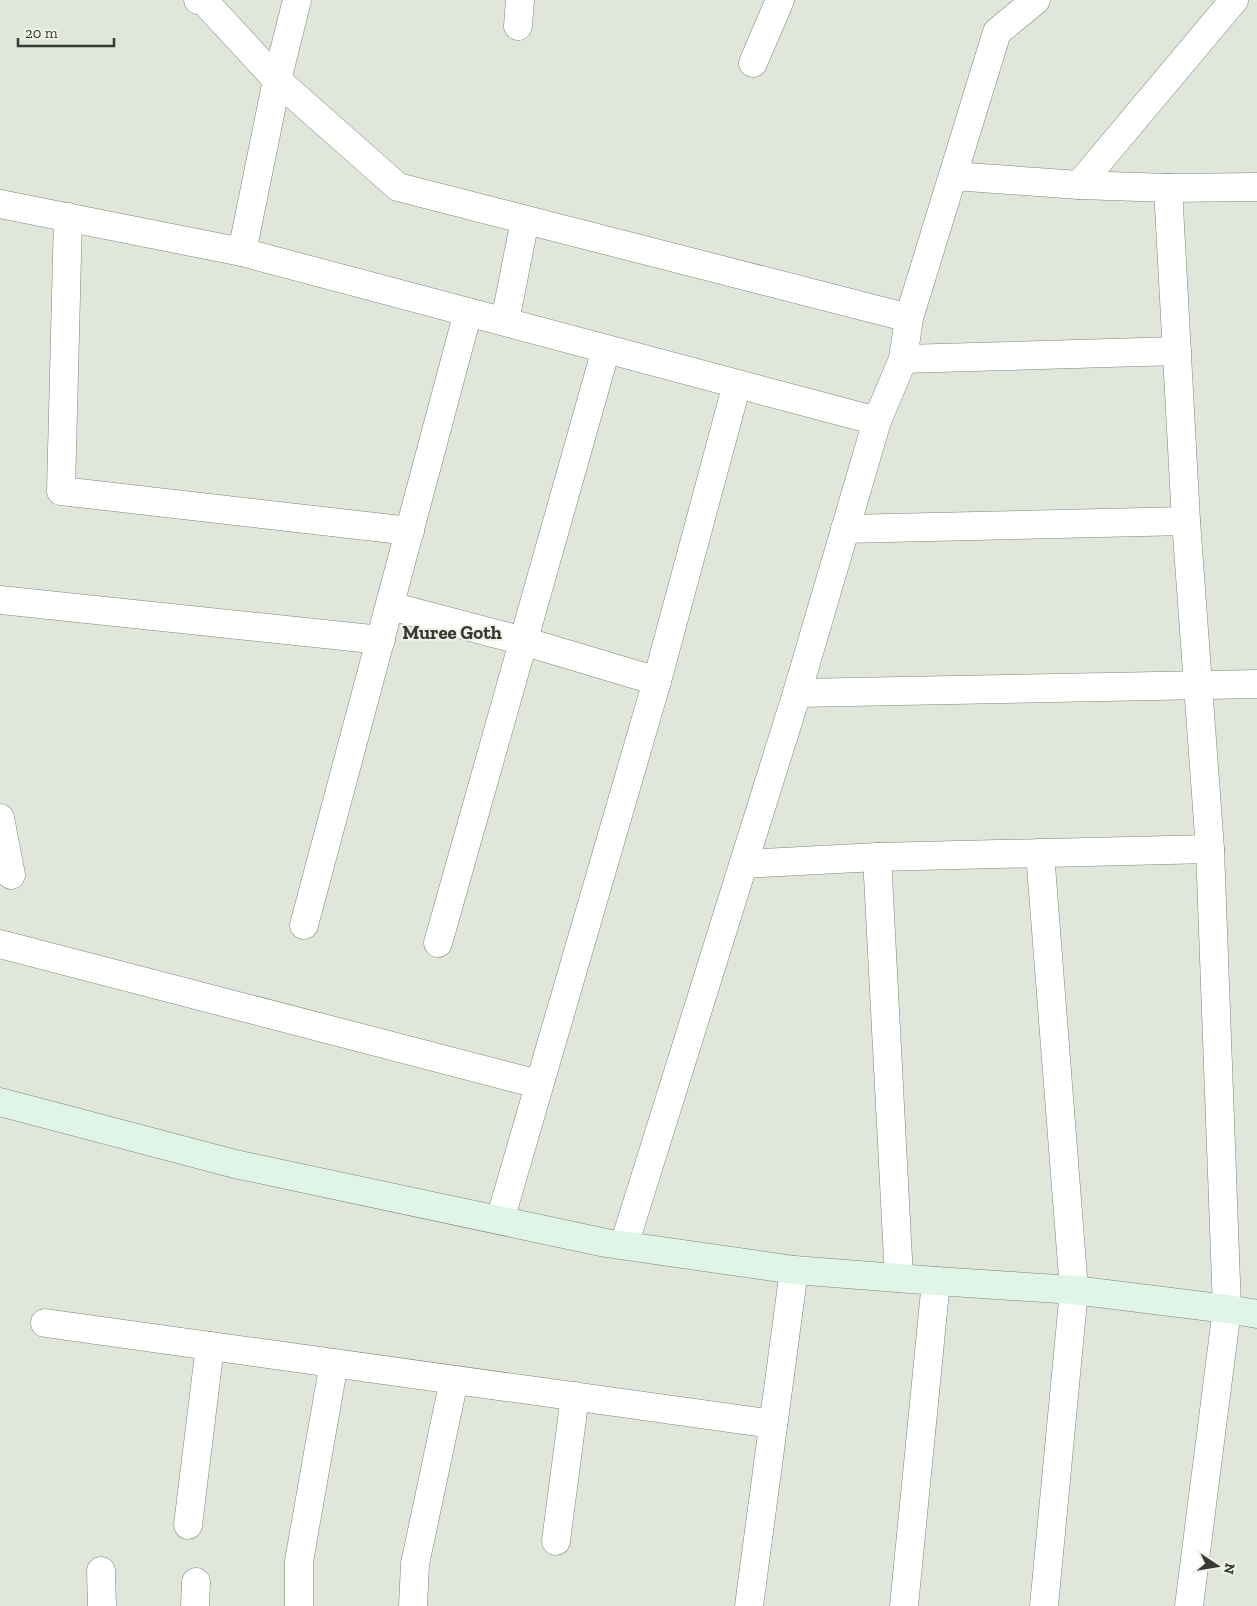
<svg xmlns="http://www.w3.org/2000/svg" width="1257" height="1606" font-family="'Zilla Slab',serif">
	<style>
		.lines { fill: none; stroke-linecap: round; stroke-linejoin: round }
		.street-casing { stroke: #808479; stroke-width: 29 }
		.secondary-casing { stroke: #808479; stroke-width: 29 }
		.street { stroke: #fff; stroke-width: 28 }
		.secondary { stroke: #def5e7; stroke-width: 28 }
		.labels { text-anchor: middle; stroke-width: 4; stroke-linejoin: round; paint-order: stroke }
		.neighbourhood-label { font-size: 19px; font-weight: bold; fill: #373934; stroke: #eff3e7 }
	</style>
	<rect width="100%" height="100%" fill="#e1e6da"/>
	<g class="lines">
		<defs>
			<g id="street">
				<polyline points="198,0 205,2 277,80 398,187 909,318"/>
				<polyline points="518,26 520,0"/>
				<polyline points="753,63 780,0"/>
				<polyline points="953,176 1079,185 1168,188 1257,187"/>
				<polyline points="1079,185 1234,0"/>
				<polyline points="1168,188 1186,521 1210,849 1227,1309 1189,1606"/>
				<polyline points="0,204 242,252 877,421"/>
				<polyline points="68,217 61,491 410,531"/>
				<polyline points="242,252 277,80 297,0"/>
				<polyline points="505,321 525,220"/>
				<polyline points="903,359 1177,351"/>
				<polyline points="845,529 1186,521"/>
				<polyline points="0,600 381,640"/>
				<polyline points="390,606 523,641 657,681"/>
				<polyline points="797,693 1257,684"/>
				<polyline points="0,818 11,875"/>
				<polyline points="1040,853 1074,1290 1044,1606"/>
				<polyline points="877,857 899,1278"/>
				<polyline points="744,864 877,857 1210,849"/>
				<polyline points="304,925 468,312"/>
				<polyline points="438,943 606,349"/>
				<polyline points="0,944 538,1084"/>
				<polyline points="500,1220 657,681 737,384"/>
				<polyline points="624,1245 797,693 877,421 903,359 909,318 997,32 1036,0"/>
				<polyline points="45,1323 773,1424"/>
				<polyline points="188,1525 210,1346"/>
				<polyline points="556,1541 575,1396"/>
				<polyline points="101,1571 102,1606"/>
				<polyline points="195,1606 196,1582"/>
				<polyline points="299,1606 299,1561 334,1363"/>
				<polyline points="413,1606 415,1564 454,1380"/>
				<polyline points="749,1606 794,1270"/>
				<polyline points="904,1606 936,1281"/>
			</g>
			<polyline id="secondary" points="0,1102 235,1164 606,1243 794,1270 936,1281 1074,1290 1227,1309 1257,1314"/>
		</defs>
		<use href="#street" class="street-casing"/>
		<use href="#secondary" class="secondary-casing"/>
		<use href="#street" class="street"/>
		<use href="#secondary" class="secondary"/>
	</g>
	<g class="labels">
		<g class="neighbourhood-label">
			<text x="452" y="639">Muree Goth</text>
		</g>
	</g>
	<g transform="translate(1217 1566) rotate(102)" stroke="#eff3e7" stroke-width="4" paint-order="stroke">
	<path d="M0-4L9 19L0 12L-9 19Z" fill="#373934"/>
	<text y="-8" font-size="14" font-weight="bold" text-anchor="middle" fill="#373934">N</text>
	</g>
	<path d="M18 38v8h96v-8" fill="none" stroke="#373934" stroke-width="2.5"/>
	<text x="25" y="38" font-size="15" fill="#373934" stroke="#eff3e7" stroke-width="4" paint-order="stroke">20 m</text>
</svg>
